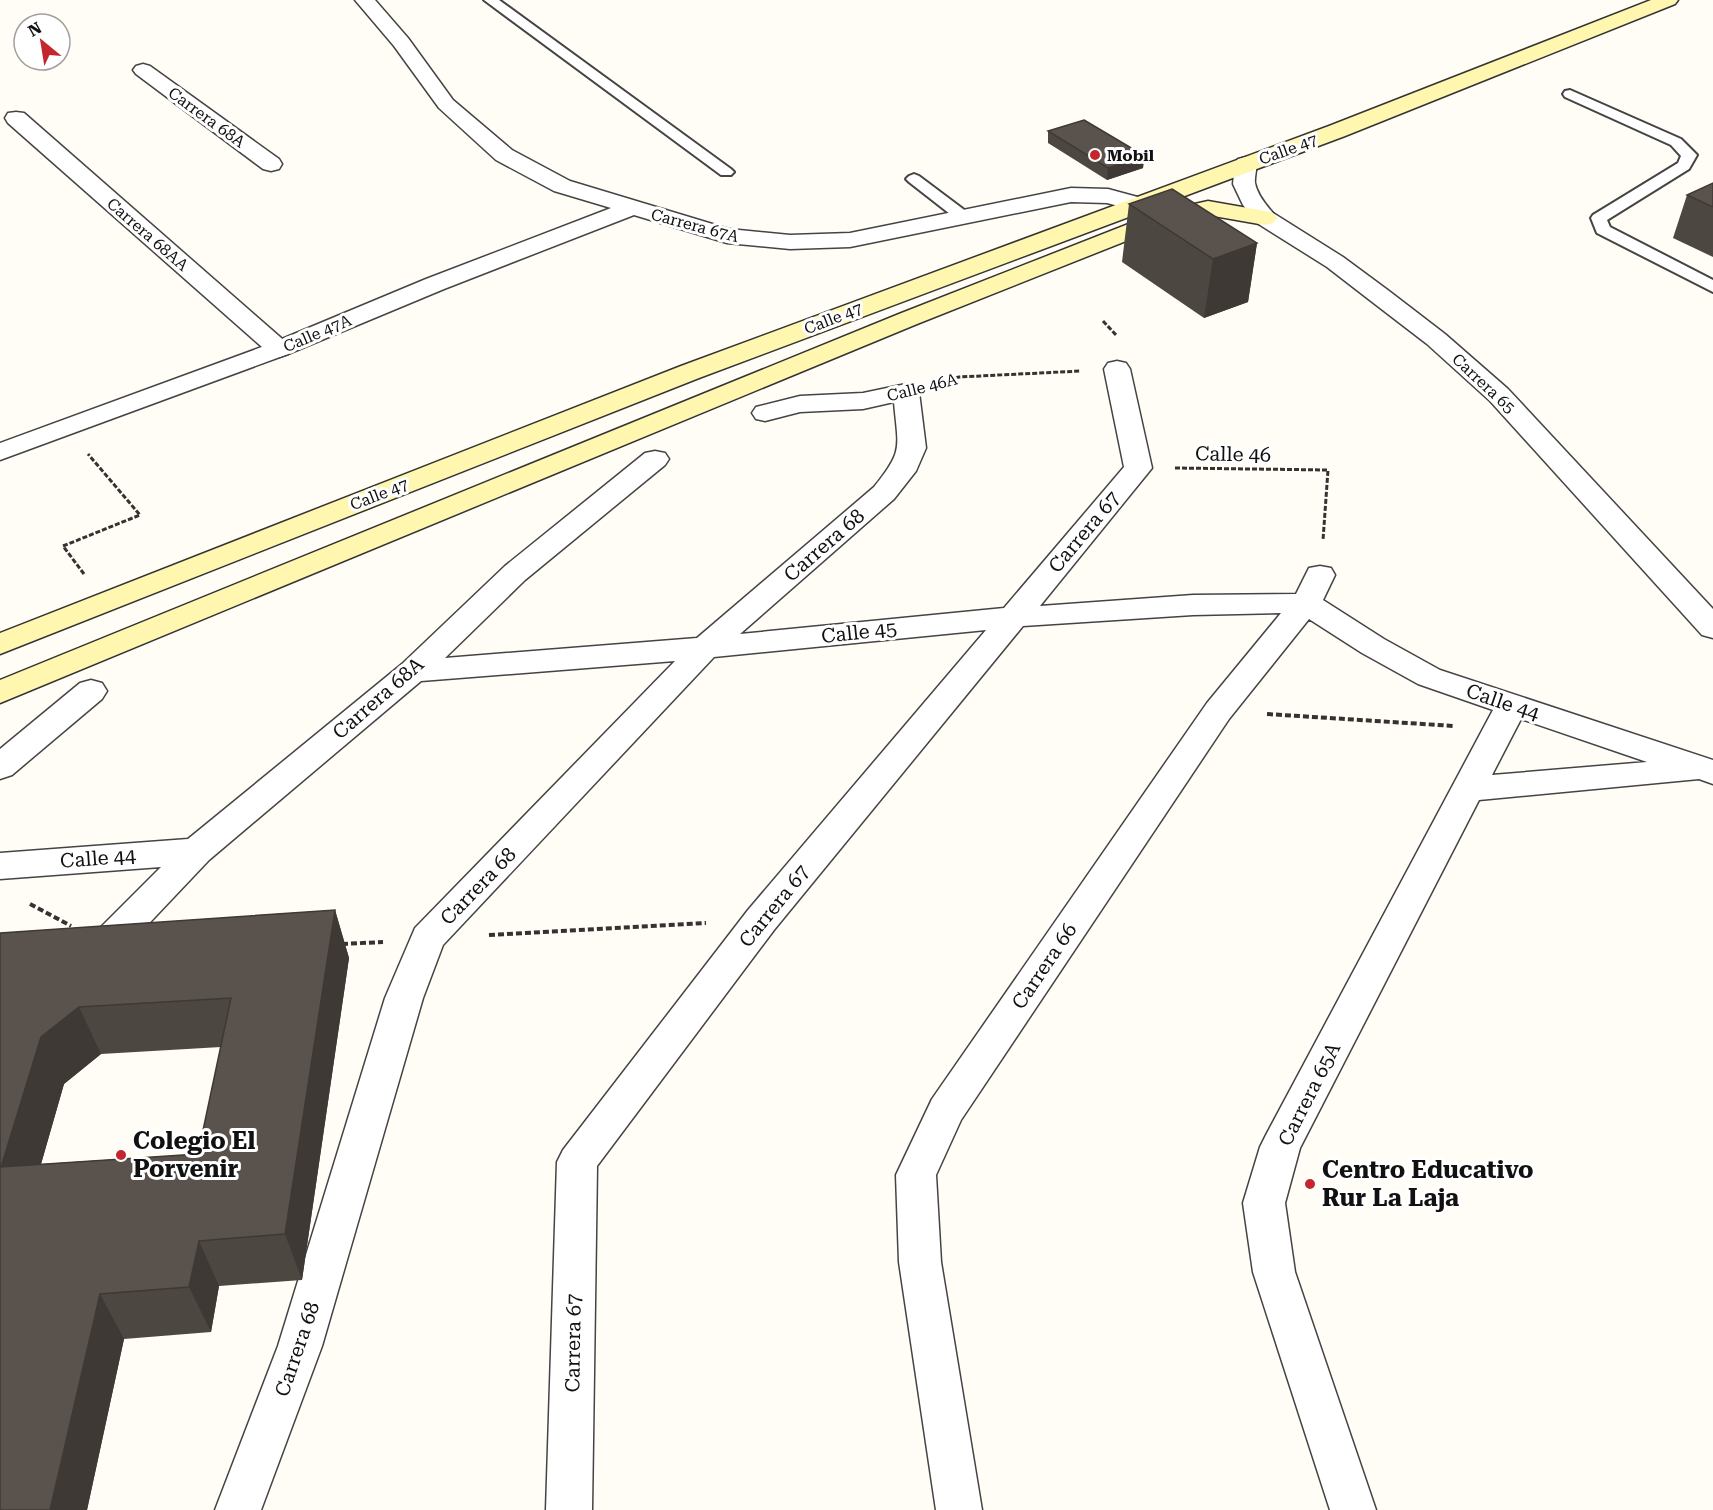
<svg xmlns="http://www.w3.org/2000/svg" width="1713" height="1510" font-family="'Roboto Serif',serif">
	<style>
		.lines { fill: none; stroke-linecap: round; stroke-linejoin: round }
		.service-casing { stroke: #444; stroke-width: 4 }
		.pedestrian-casing { stroke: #444; stroke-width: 3 }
		.minor-casing { stroke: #444; stroke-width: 3 }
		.tertiary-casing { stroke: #444; stroke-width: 3 }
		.secondary-casing { stroke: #333; stroke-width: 3 }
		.path-far1 { stroke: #333; stroke-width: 3; stroke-dasharray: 5 2; stroke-linecap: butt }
		.path { stroke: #333; stroke-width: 4; stroke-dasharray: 6 3; stroke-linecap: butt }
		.service { fill: #fff; fill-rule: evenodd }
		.pedestrian { fill: #fff; fill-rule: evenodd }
		.minor { fill: #fff; fill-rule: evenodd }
		.tertiary { fill: #fff; fill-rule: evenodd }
		.secondary { fill: #fff6b0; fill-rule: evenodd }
		.wall { fill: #4d4742; fill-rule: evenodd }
		.shaded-wall { fill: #3f3936 }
		.building { fill: #5a524d; stroke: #3f3936; stroke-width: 1.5; fill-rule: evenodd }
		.poi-dot { fill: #c4262e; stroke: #fff; stroke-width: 2 }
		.labels { text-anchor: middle; stroke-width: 6; stroke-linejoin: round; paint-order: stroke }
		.far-street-label { font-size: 16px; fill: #111; stroke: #fff }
		.far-poi-label { font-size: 16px; font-weight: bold; fill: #111; stroke: #fff; text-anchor: start }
		.street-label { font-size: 20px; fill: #111; stroke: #fff }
		.near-poi-label { font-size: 24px; font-weight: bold; fill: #111; stroke: #fff; text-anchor: start }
	</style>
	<rect width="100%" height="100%" fill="#fffdf5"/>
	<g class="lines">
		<defs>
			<g id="service">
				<polygon points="484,0 499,0 731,169 734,172 731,175 721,175"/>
				<polygon points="1570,90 1681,139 1697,155 1689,169 1607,220 1610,227 1713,280 1713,292 1597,233 1591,218 1593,215 1678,163 1681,156 1671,145 1565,97 1563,94 1565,91"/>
				<polygon points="914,174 919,176 971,215 973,218 971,221 959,221 909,182 906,179 909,176"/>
			</g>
			<g id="pedestrian">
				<polygon points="143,64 150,66 279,159 282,164 279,169 271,171 263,169 136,74 133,70 136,66"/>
				<polygon points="16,112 24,113 288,344 292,349 288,354 279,357 270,354 8,123 5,118 8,113"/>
			</g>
			<g id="minor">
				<polygon points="355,0 375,0 408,38 453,100 512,150 570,181 729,229 790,235 850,233 1071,188 1108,189 1145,199 1148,204 1145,209 1137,211 1107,203 1071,202 850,247 790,249 727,243 634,215 444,289 288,354 0,460 0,443 270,344 426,279 611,208 554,191 496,160 439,108 394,46"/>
				<path d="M1117,361L1126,363L1130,369L1152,468L1040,606L1193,595L1296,594L1309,568L1320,566L1331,568L1335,575L1323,600L1384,639L1440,670L1713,760V784L1699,779L1479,800L1300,1148L1285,1203L1295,1272L1376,1510H1330L1253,1272L1243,1203L1260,1147L1266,1135L1493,710L1418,684L1362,653L1309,619L1229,719L961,1120L936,1175L941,1262L982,1510H936L899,1262L896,1175L932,1099L1207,703L1281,613L1193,615L1023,626L774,930L597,1166L592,1510H546L557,1162L563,1150L748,910L986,630L714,657L443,945L423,998L322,1346L261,1510H215L278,1346L385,998L415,928L675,661L421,681L209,860L120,954L107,958L94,954L89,944L94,934L161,867L0,879V853L188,839L402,664L505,566L645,453L655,451L665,453L669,459L665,465L525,580L445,658L697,638L874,487C904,450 898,448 894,402L863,409L800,412L765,421L756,419L752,413L756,407L800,396L863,393L906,384L915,386L919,392L926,448L916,471L894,499L740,634L1004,608L1124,467L1104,369L1108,363ZM1521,719L1647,762L1492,775Z"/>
				<polygon points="91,680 102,683 107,691 102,699 12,775 0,779 0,749 80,683"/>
			</g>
			<path id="tertiary" d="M1246,157L1254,159C1259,167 1254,174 1255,183C1257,194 1266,205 1273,213L1343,257L1389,291L1445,334L1508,389L1713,609V638L1702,635L1490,401L1427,344L1371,301L1327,267L1257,223L1243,205L1233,184L1235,164L1238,159Z"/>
			<g id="secondary">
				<polygon points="1651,0 1678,0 1675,4 1345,136 699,378 0,654 0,633 681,366 1329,126"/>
				<polygon points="1208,201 1265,211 1273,213 1277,218 1273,223 1265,225 1208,215 1174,222 917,324 0,703 0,680 899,314 1159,212"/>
			</g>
		</defs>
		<use href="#service" class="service-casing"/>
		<use href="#pedestrian" class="pedestrian-casing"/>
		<use href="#minor" class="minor-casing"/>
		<use href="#tertiary" class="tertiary-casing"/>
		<use href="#secondary" class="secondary-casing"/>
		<g class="path-far1">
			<polyline points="1103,321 1117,336"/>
			<polyline points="942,382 959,377 1081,371"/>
			<polyline points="1175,468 1328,470 1323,540"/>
			<polyline points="84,574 63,546 140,515 88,454"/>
		</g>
		<g class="path">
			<polyline points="1267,714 1454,726"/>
			<polyline points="30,904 71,926"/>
			<polyline points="489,935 706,923"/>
			<polyline points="342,944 383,942"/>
		</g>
		<use href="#service" class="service"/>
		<use href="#pedestrian" class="pedestrian"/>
		<use href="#minor" class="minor"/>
		<use href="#tertiary" class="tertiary"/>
		<use href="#secondary" class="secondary"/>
	</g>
	<g class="wall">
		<polygon points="1048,131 1143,168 1107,180 1048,143"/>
		<polygon points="1713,183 1713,257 1673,238 1687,195"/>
		<polygon points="1129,204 1257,243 1248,302 1204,318 1122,262"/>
		<path d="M335,910L349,958L302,1280L219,1286L211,1332L124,1339L87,1510L0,933ZM221,1047L198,1154L41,1164L64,1084L101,1054Z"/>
	</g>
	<g class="shaded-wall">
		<polygon points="1145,156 1143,168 1107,180 1108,168"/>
		<polygon points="1257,243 1248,302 1204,318 1213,259"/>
		<polygon points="335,910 349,958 302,1280 285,1234"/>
		<polygon points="79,1007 101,1054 64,1084 27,1213 1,1167 41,1037"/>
		<polygon points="199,1241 219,1286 211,1332 189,1287"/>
		<polygon points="100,1294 124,1339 87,1510 50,1510"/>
	</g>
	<g class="building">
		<polygon points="1084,120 1145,156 1108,168 1048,131"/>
		<polygon points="1713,183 1713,207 1687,195"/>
		<polygon points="1172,189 1257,243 1213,259 1129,204"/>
		<path d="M335,910L285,1234L199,1241L189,1287L100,1294L50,1510H0V933ZM231,998L198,1154L1,1167L41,1037L79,1007Z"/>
	</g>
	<g class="poi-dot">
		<circle cx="1095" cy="155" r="6"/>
		<circle cx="121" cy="1155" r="6"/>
		<circle cx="1310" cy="1184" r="6"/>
	</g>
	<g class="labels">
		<g class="far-street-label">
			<text transform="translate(207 117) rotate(36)" y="6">Carrera 68A</text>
			<text transform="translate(1288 149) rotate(-20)" y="6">Calle 47</text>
			<text transform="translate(695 225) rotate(15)" y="6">Carrera 67A</text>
			<text transform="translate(148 234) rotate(41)" y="6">Carrera 68AA</text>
			<text transform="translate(833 318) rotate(-21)" y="6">Calle 47</text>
			<text transform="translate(317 333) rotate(-23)" y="6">Calle 47A</text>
			<text transform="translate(1484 383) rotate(43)" y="6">Carrera 65</text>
			<text transform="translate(922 387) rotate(-14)" y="6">Calle 46A</text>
			<text transform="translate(379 494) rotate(-21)" y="6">Calle 47</text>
		</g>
		<g class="far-poi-label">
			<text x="1107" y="161">Mobil</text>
		</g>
		<g class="street-label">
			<text transform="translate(1233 454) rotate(1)" y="7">Calle 46</text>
			<text transform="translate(1084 532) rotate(-50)" y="7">Carrera 67</text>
			<text transform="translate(824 545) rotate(-41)" y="7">Carrera 68</text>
			<text transform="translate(859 632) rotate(-6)" y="7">Calle 45</text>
			<text transform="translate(378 698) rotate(-41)" y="7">Carrera 68A</text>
			<text transform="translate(1503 702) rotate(19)" y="7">Calle 44</text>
			<text transform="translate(98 858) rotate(-4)" y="7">Calle 44</text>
			<text transform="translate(478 886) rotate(-46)" y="7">Carrera 68</text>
			<text transform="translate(774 906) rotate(-51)" y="7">Carrera 67</text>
			<text transform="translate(1044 966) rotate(-56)" y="7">Carrera 66</text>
			<text transform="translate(1309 1094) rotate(-63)" y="7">Carrera 65A</text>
			<text transform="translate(573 1343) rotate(-89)" y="7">Carrera 67</text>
			<text transform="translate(297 1349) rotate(-71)" y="7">Carrera 68</text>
		</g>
		<g class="near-poi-label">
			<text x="133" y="1149">Colegio El<tspan x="133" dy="28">Porvenir</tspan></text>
			<text x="1322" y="1178">Centro Educativo<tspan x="1322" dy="28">Rur La Laja</tspan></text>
		</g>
	</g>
	<g transform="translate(42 42) rotate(330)"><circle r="28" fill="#ffffff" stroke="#a0a0a0" stroke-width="1.5"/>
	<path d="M0-4.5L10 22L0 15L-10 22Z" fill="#c4262e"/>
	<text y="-9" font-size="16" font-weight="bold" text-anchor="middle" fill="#111111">N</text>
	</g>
</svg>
